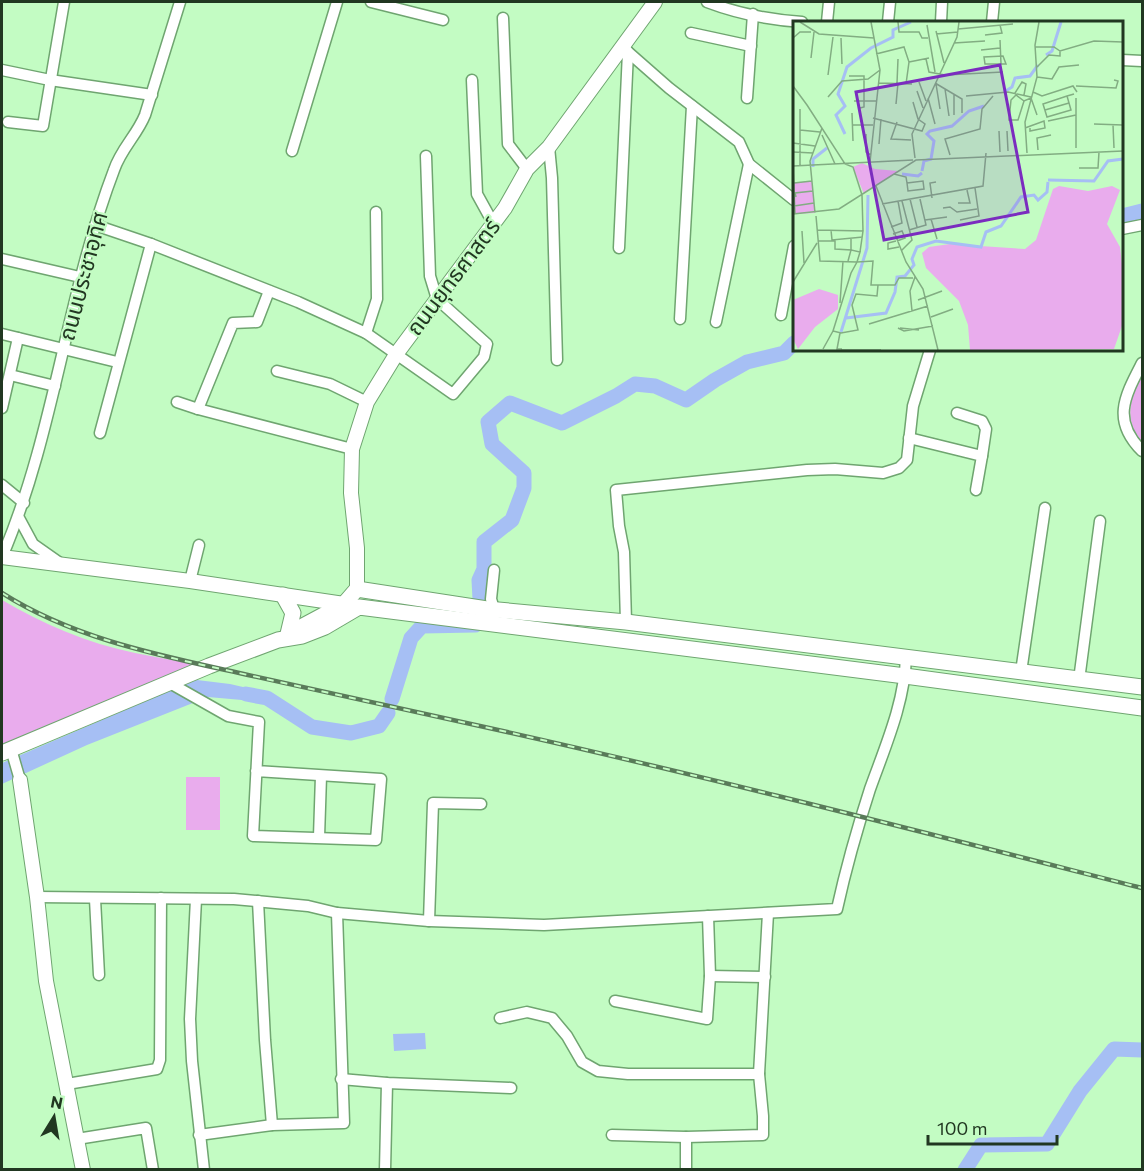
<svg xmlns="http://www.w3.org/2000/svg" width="1144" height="1171" font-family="Commissioner,'Noto Sans Thai',sans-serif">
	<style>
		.green { fill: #e9aced }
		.water { fill: #a6bff4 }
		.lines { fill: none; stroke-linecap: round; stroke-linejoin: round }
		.river { stroke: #a6bff4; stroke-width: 15 }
		.minor-casing { stroke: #6fa570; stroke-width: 13 }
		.tertiary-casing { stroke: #6fa570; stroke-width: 16 }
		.secondary-casing { stroke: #6fa570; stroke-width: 17 }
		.minor { stroke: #fff; stroke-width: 10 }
		.tertiary { stroke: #fff; stroke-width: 14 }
		.secondary { stroke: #fff; stroke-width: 15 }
		.rail-casing { stroke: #597b59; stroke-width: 4.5 }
		.rail { stroke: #c3fcc3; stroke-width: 2; stroke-dasharray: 7; stroke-linecap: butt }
		.labels { text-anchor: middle; stroke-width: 4.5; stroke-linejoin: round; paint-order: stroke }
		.street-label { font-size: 22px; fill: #213721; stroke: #c3fcc3 }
		.inset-river { fill: none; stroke: #a6bff4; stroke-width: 3 }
		.inset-road { fill: none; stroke: #82ad82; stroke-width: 1.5 }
		.view { fill: #7b2cbf; fill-opacity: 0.15; stroke: #7b2cbf; stroke-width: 3 }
		.inset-edge { fill: none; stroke: #213721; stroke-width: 3 }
	</style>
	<rect width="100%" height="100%" fill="#c3fcc3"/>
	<g class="green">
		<path d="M1142,375V442C1123,420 1130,398 1142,375Z"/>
		<path d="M2,600C43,624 87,643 135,653C159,658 184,662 209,666L2,753Z"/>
		<rect x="186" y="777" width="34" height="53"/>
	</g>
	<g class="water">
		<polygon points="197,680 230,684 265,692 263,702 208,697 87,745 2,784 2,763 169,691"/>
		<polygon points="425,1033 426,1049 394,1051 393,1034"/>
	</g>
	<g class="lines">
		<g class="river">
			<polyline points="1122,216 1142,211"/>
			<polyline points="246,694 267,698 312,727 351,733 379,726 388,713"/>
			<polyline points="392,699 411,638 422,626 475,625 480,599 479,580 484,569 484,542 512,520 524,488 524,473 492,444 488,422 510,403 562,423 616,396 635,384 655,386 686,400 715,380 747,362 784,353 794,343"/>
			<polyline points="965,1170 981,1145 1047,1144 1080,1091 1114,1049 1142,1050"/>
		</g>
		<defs>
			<g id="minor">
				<polyline points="371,2 443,20"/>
				<path d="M707,2C736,13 771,20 802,22"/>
				<polyline points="503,18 508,144 527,169"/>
				<polyline points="827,22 829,2"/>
				<polyline points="888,22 890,2"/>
				<polyline points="941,22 942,2"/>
				<polyline points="992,22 994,2"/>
				<polyline points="691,33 751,46"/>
				<polyline points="623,46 628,52 669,88 739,142 749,164 794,200"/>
				<polyline points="1122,60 1142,61"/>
				<polyline points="2,70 50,80 152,95"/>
				<polyline points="472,80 477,194 493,223"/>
				<polyline points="747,98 753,14"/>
				<polyline points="8,122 43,126 64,2"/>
				<polyline points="549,147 552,178 557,360"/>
				<polyline points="292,151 337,2"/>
				<polyline points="95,225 151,244 298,302 366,333 453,394 484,357 487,344 437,299 430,276 426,156"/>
				<polyline points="1122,229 1142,225"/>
				<polyline points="619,248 628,52"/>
				<polyline points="2,259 80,277"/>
				<polyline points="269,291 257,322 233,323 198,409 352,449"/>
				<polyline points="781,315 794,246"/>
				<polyline points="680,319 692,106"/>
				<polyline points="716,322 749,164"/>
				<polyline points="366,333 377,299 376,212"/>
				<polyline points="2,334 117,362"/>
				<path d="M1142,363C1125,396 1111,420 1142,451"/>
				<polyline points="277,371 330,384 367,402"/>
				<polyline points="10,375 55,386"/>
				<polyline points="177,402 198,409"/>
				<polyline points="2,408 18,338"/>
				<polyline points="957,413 982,421 986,429 982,456"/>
				<polyline points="100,433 151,244"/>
				<polyline points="909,438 982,456 976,490"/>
				<polyline points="2,485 24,503"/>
				<polyline points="19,518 33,544 60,563"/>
				<path d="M2,557C55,433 66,296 114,170C121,149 137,135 145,115L180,2"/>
				<polyline points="494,570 491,599 494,609"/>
				<polyline points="190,581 199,545"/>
				<polyline points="626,622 624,552 619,526 616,490 807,470 835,469 883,473 899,468 907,460 913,406 930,350"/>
				<polyline points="1021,672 1045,508"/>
				<polyline points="1079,680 1100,521"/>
				<polyline points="168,682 228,716 259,722 253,836 376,840 381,779 256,771"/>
				<polyline points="11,749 20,780"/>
				<polyline points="319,837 321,776"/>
				<path d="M37,897L234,899L308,906L337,913L429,921L544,925L837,909C846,868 857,829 870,789C885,747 905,702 906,656"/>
				<polyline points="95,899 99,975"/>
				<polyline points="196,899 190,1019 192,1061 204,1170"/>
				<polyline points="258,901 265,1040 272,1125"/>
				<polyline points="429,921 433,803 481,804"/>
				<polyline points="710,976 765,977"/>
				<polyline points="615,1001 707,1019 710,976 708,916"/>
				<polyline points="500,1018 527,1012 552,1018 567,1036 582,1062 598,1071 628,1074 759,1074"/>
				<polyline points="341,1079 387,1083 511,1088"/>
				<polyline points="67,1084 157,1069 160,1060 161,898"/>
				<polyline points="199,1135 272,1125 344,1123 337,913"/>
				<polyline points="612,1135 686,1137 763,1135 763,1116 759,1074 768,913"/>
				<polyline points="686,1137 686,1170"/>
				<polyline points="77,1139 146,1128 153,1170"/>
				<polyline points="385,1170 387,1083"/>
			</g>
			<g id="tertiary">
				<polyline points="2,557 190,581 344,604"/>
				<polyline points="357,589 357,548 351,493 352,449 367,402 397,353 505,208 527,169 549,147 655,2"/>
				<polyline points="20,780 37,897 46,981 83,1170"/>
			</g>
			<g id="secondary">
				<polyline points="283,595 293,613 288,634"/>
				<polyline points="299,628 344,604 357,589 487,609 626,622 1142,687"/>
				<polyline points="2,753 209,666 278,640 302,636 325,627 359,607 905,676 1142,708"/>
			</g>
		</defs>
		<use href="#minor" class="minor-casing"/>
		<use href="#tertiary" class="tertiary-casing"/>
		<use href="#secondary" class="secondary-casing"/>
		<use href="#minor" class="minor"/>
		<use href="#tertiary" class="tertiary"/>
		<use href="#secondary" class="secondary"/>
		<defs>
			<path id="rail" d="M2,593C76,640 163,656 248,675C325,692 402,709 480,726C702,775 922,832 1142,888"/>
		</defs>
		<use href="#rail" class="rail-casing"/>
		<use href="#rail" class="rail"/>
	</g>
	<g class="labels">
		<g class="street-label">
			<text transform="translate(83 276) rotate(-75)" y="8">ถนนประชาอุทิศ</text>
			<text transform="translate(453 277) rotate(-53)" y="8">ถนนยุทธศาสตร์</text>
		</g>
	</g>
	<g transform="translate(793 21)">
		<rect width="330" height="330" fill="#c3fcc3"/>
		<path d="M69,142L82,148L105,150L71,173L60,146ZM19,160L22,192L2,193L1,162ZM266,165L295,170L319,165L327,169L314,203L327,226L330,252V302L321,328L177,329L175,304L166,280L133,247L129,232L136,226L157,223L232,228L243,219L260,168ZM26,268L45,274V288L22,306L5,328L0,318V279Z" fill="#e9aced"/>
		<path class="inset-river" d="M253,34L259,30L268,1M211,71L219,66L222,57L237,55L245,44M52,113L43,94L52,85L45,73L54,46L78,27L100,16V9L118,1M20,146V138L34,127M129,150L131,140L138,138L141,120L134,113L137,110L159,105L176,90L191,85M109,153L125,155L129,152M255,159L301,160L315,140L330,138M53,297L93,292L102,271L104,256L112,255L121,244L119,238L124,226L143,220L188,226L193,211L208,205L228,176L241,174L245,179L254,171L255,161M48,311L74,227L75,174"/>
		<path class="inset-road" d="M7,1L26,13L81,17M105,1L106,11H126L129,17H135M134,4L142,51M165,8L220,3M143,10L151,42M143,13L165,11M192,14L209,12L207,4M0,17L7,11H18M48,17L49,43M207,19L208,43M161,22L192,20M242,26H261L267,30L301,20L330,21M188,29L207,27M83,33L111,26L116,41L113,63M210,35L213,43H192L191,36ZM18,37L21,11M133,38L136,51L152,54L210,51M116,41L136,37M244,46L256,34L267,35V30M35,54L40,16M56,55H71V86L67,87M244,56L259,58L266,46L286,44M126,61L133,80M86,62L119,63M104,62L105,38M142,62L169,78V92M143,63L147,88M0,65L14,84M283,65L323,67L325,60L321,59M152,68L156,95M124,70L130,87M240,71L249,75L280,65L284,71M222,72L229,61L233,63L231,74M173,75L215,71L238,76M274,75L278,89L254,96L250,83L274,75L281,73M35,76L49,60L75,58L87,49M135,77L142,103M283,77V127M61,80H84M231,80L225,99H216L218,79L223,74L231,80L238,77L244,94M103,83L105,62M14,84L52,143L60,146L69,174L70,210M7,88V145M252,89L276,82M59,92L60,120M161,94V74M80,97L129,110L132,103L125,98L120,81M255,100L283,94M104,101L98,118L118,119M301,103L330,104M59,104H80M320,104L321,127M232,107L251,100L252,107L237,110V107M7,109L27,111M206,110L207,131M214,110L215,130M73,113V131L78,134M29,114L42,143M0,122L22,125M86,123L88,98M245,129L244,117L258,114M0,131L20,132M234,132L232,101L244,56L242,24L246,1M157,134L152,118L187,108L189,88L200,75M122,137L119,113L164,16L166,1M77,141L87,49L78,1M0,145L120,139M0,145L2,193M286,147H305L306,131M101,153L113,156L114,162L115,170L131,168L130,160L114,162M1,162L19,160M83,165L113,241L130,268L145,329M3,176L2,172L20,170M139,177L137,162L143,161M117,178L124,206M165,182H177L174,169M89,183L190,165L193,132M1,185L21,182M150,187L157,186L164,191L184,188M22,192L17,140L29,107M0,193L46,188L123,139L330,130M23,195L27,240L64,241L80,240L78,264H85L84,275L63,273L59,284L65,309L48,312L40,310L58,252L64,241L67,231L58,229V217M138,198L144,218M132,199L154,196M167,199L186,195L182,167M98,206L109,202L105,180M24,209L70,210L67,231M38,209L39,219L70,216M116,209L133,204L127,178M9,210L11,242M100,213L109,210L112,217L104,220M25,220H42V228L58,229L55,240M103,220L95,222V228L106,226M108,230L119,219L109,180M0,261L24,222M85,264H102L106,257H120M125,279L149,270M47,282L50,240M119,290L117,270L122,256M138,296L160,288M76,303L135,285M105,307L111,310L140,305M107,307L126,309M47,312L44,328H49M30,328L40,310M48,329H88"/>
		<path class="view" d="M207,44L235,191L91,219L63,71Z"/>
		<rect width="330" height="330" class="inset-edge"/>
	</g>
	<rect width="1144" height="1171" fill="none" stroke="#213721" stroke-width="6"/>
	<g transform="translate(54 1117) rotate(11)" stroke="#c3fcc3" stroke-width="4.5" paint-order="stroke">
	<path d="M0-4.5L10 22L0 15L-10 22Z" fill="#213721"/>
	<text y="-9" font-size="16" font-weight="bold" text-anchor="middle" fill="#213721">N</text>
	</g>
	<path d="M928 1135v9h129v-9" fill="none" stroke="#213721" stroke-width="3"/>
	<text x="937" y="1135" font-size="18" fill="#213721" stroke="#c3fcc3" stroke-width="4.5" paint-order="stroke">100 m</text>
</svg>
